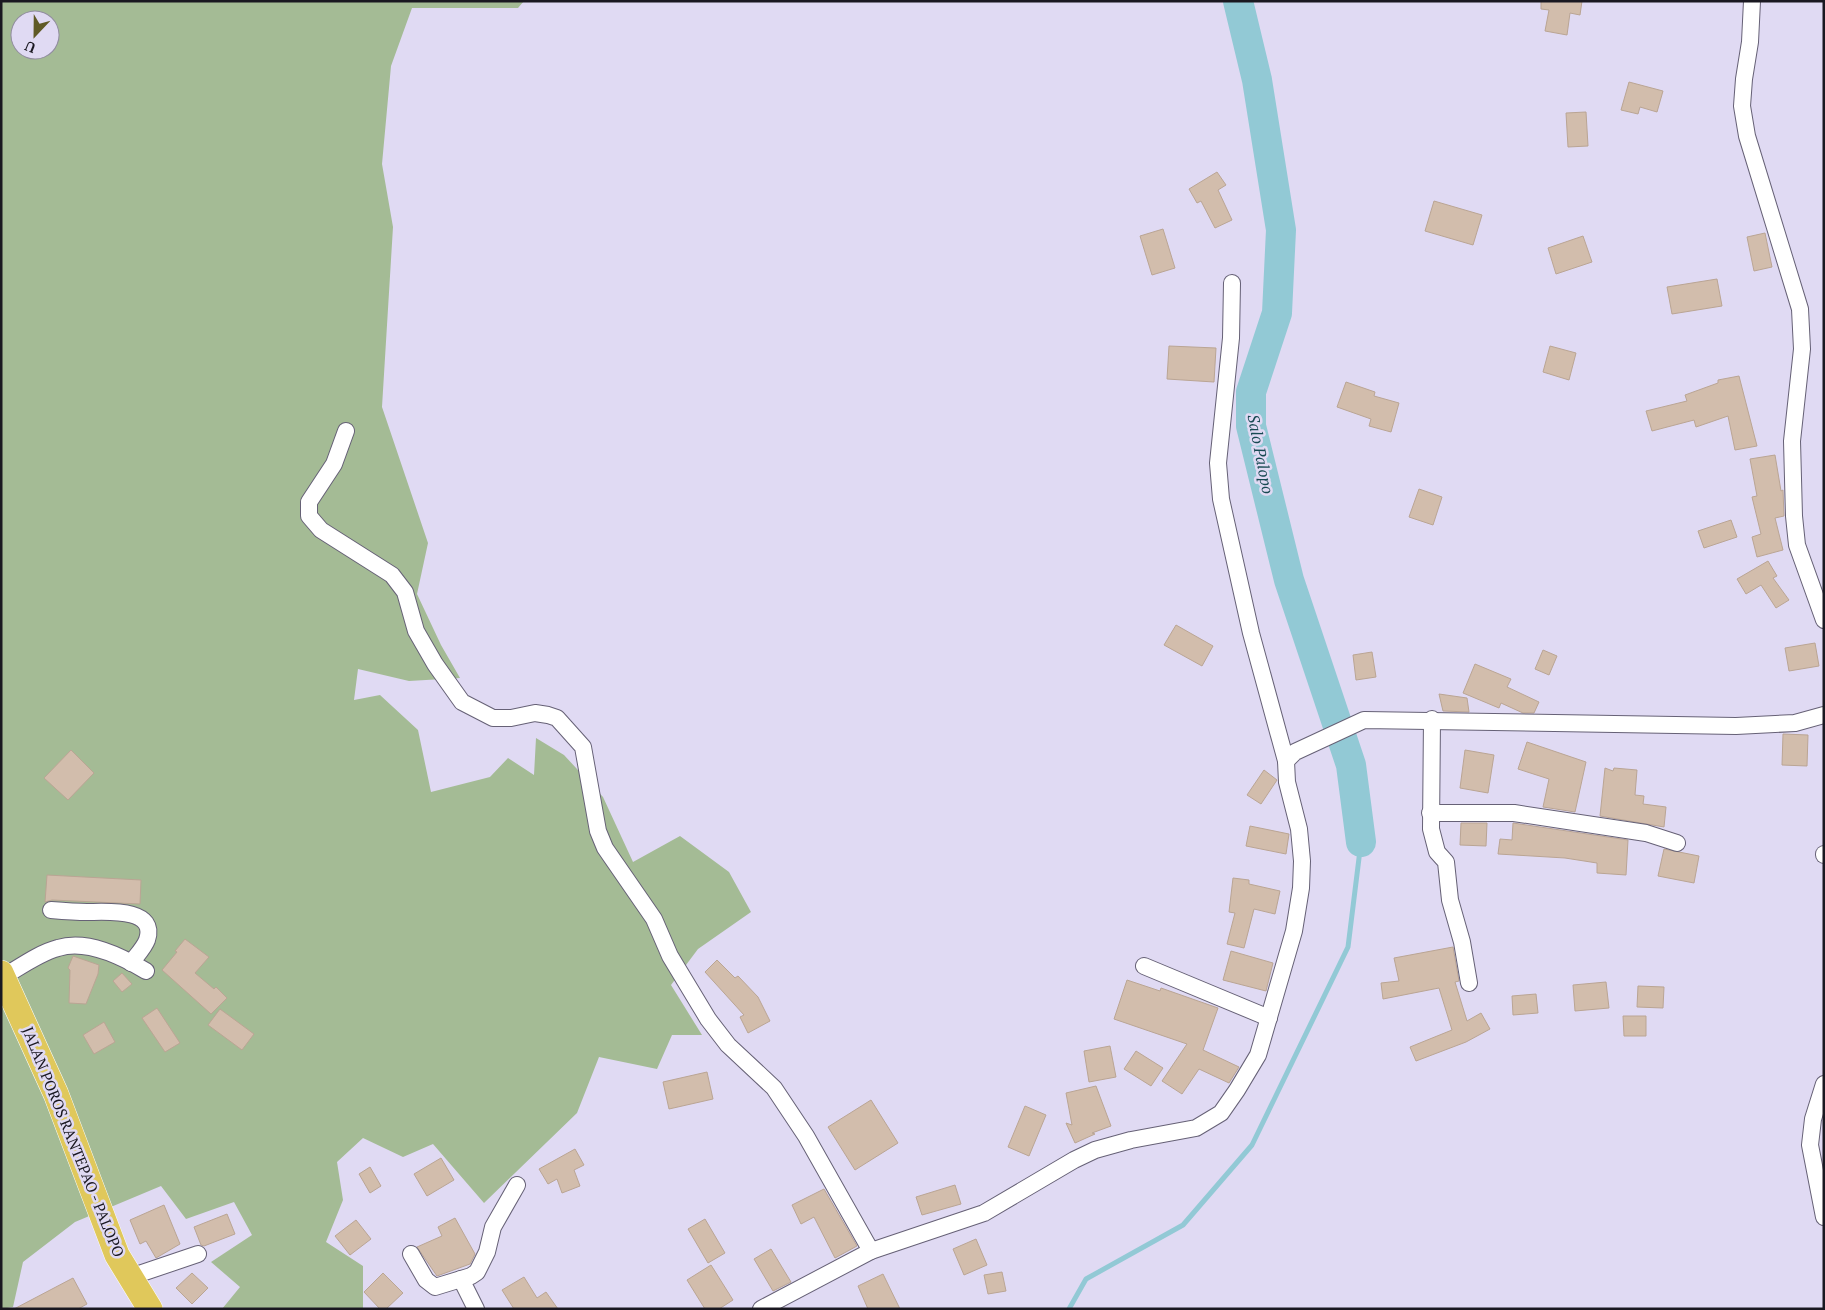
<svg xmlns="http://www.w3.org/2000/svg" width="1825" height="1310" font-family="'PT Serif',serif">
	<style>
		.green { fill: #a4bb95; fill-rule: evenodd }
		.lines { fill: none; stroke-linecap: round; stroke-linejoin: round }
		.stream { stroke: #92c9d5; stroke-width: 5 }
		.river { stroke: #92c9d5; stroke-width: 30 }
		.building { fill: #d2bdac; stroke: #baa594 }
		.minor-casing { stroke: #666176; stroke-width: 18 }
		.highway-casing { stroke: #fff; stroke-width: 26 }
		.minor { stroke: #fff; stroke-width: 16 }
		.highway { stroke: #e0c85b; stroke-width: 25 }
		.labels { text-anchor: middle; stroke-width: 5; stroke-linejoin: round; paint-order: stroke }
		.street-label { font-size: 15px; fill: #1a1821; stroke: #e0daf3 }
		.water-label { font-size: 16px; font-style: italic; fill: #174952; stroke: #e0daf3 }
	</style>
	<rect width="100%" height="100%" fill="#e0daf3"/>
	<path class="green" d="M1,1H524L518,8H412L391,66L382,164L393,227L382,407L428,543L417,594L441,645L460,678L409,681L358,669L354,700L380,695L418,730L431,792L490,777L508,758L534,775L536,738L564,755L603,797L633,862L680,836L729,872L751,912L698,949L671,985L702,1035H672L657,1069L599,1057L577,1113L484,1203L433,1144L403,1157L363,1138L337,1162L343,1200L326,1242L363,1266V1309H222L240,1287L211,1262L252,1235L234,1202L186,1219L161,1186L75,1222L23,1262L13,1307L1,1309ZM20,20H50V50H20Z"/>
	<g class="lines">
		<polyline class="stream" points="1069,1309 1086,1279 1183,1225 1252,1145 1348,947 1361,842"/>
		<polyline class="river" points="1238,1 1257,80 1281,230 1277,313 1251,392 1251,426 1289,580 1351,765 1361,842"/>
	</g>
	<g class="building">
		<polygon points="1541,1 1582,1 1580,15 1570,13 1567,35 1545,31 1549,10 1541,9"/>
		<polygon points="1629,82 1663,91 1657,112 1640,107 1638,114 1621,110"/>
		<polygon points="1586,112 1588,146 1568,147 1566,113"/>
		<polygon points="1217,172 1226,185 1218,190 1232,220 1215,228 1201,201 1197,203 1189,189"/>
		<polygon points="1434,201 1482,215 1473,245 1425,231"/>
		<polygon points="1163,229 1175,268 1152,275 1140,236"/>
		<polygon points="1765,233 1772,267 1754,271 1747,237"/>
		<polygon points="1583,236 1592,262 1556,274 1548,248"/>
		<polygon points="1717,279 1722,306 1672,314 1667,287"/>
		<polygon points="1169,346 1216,348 1214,382 1167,379"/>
		<polygon points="1550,346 1576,353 1569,380 1543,372"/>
		<polygon points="1739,376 1757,446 1735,450 1728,416 1696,427 1694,420 1652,431 1646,411 1687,401 1685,395 1718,383 1718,380"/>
		<polygon points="1346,382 1375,392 1374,396 1399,403 1391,432 1369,426 1371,419 1337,407"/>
		<polygon points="1775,455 1781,491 1783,490 1784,516 1775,518 1783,550 1757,557 1752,537 1761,534 1752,497 1757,496 1750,459"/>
		<polygon points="1419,489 1442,497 1433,525 1409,517"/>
		<polygon points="1731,520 1737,537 1704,548 1698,531"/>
		<polygon points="1768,561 1777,576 1773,578 1789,600 1776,608 1761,585 1746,594 1737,579"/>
		<polygon points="1176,625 1213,646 1202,666 1164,645"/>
		<polygon points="1815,643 1819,666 1789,671 1785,648"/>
		<polygon points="1543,650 1557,656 1549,675 1535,669"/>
		<polygon points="1372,652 1376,677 1356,680 1353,655"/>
		<polygon points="1475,664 1511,679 1507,687 1539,702 1534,713 1523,713 1501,703 1499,708 1463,693"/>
		<polygon points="1439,694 1467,698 1469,712 1443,711"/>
		<polygon points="1783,734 1808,735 1807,766 1782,765"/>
		<polygon points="1527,742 1586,762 1575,812 1543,807 1549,779 1518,769"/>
		<polygon points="71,750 94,773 68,800 44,778"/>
		<polygon points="1465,750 1494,755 1488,793 1460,788"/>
		<polygon points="1605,768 1613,771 1614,768 1637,770 1635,795 1644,796 1643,804 1666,807 1664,827 1600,816"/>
		<polygon points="1264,770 1277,780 1261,804 1247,795"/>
		<polygon points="1461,823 1487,823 1486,846 1460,845"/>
		<polygon points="1513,823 1628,840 1626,875 1597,873 1597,863 1565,858 1498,854 1500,839 1512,840"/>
		<polygon points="1250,826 1289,834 1286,854 1246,846"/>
		<polygon points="1664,849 1699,856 1694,883 1658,876"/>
		<polygon points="47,875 141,880 140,904 52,900 45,902"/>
		<polygon points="1233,878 1249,880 1249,884 1280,891 1275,914 1254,909 1244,948 1227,944 1235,913 1229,912"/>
		<polygon points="185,939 209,957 195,973 214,989 216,987 227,998 211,1014 162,970 177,952 175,951"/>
		<polygon points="1453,947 1459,981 1455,982 1467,1021 1481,1013 1490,1029 1466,1042 1416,1061 1410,1047 1452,1030 1439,988 1383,999 1381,983 1399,981 1394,958"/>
		<polygon points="1231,951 1273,963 1266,991 1223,980"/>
		<polygon points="73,956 99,965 98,974 86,1004 69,1003 70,970 68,968"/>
		<polygon points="717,960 735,978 738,976 758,997 770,1021 748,1033 740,1017 744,1015 705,972"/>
		<polygon points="122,973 132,984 122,992 113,981"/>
		<polygon points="1127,980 1160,991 1161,988 1218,1008 1203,1050 1239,1067 1229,1083 1199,1069 1182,1094 1162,1081 1187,1044 1114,1019"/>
		<polygon points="1606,982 1609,1008 1575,1011 1573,985"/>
		<polygon points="1638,986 1664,987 1663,1008 1637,1007"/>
		<polygon points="1536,994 1538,1013 1513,1015 1512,996"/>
		<polygon points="157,1008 180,1043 165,1052 142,1018"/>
		<polygon points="220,1009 254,1034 242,1050 208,1025"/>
		<polygon points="1623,1016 1646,1016 1646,1036 1624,1036"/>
		<polygon points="104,1022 115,1042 94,1054 83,1035"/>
		<polygon points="1110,1046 1116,1077 1089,1082 1084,1051"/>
		<polygon points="1136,1051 1163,1068 1151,1086 1124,1069"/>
		<polygon points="707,1072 713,1099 669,1109 663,1082"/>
		<polygon points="1096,1086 1111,1126 1092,1133 1095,1134 1075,1143 1066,1123 1072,1125 1066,1093"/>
		<polygon points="871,1100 898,1143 855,1170 828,1127"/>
		<polygon points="1025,1106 1046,1115 1029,1156 1008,1147"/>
		<polygon points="575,1149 584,1165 574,1170 580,1186 562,1193 557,1179 548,1184 539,1169"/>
		<polygon points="441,1158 454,1180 427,1196 414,1174"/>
		<polygon points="370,1167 381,1186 370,1193 359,1174"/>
		<polygon points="955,1185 961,1204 922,1215 916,1197"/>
		<polygon points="824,1189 857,1246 835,1258 814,1217 801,1224 792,1205"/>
		<polygon points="164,1205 180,1244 156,1258 146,1241 140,1244 130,1220"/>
		<polygon points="227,1214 235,1234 204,1246 201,1245 194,1227"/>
		<polygon points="455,1218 475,1254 470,1264 437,1276 417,1247 442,1236 438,1227"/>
		<polygon points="705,1219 725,1253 708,1263 688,1229"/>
		<polygon points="356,1220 371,1239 350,1255 335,1236"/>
		<polygon points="976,1239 987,1265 964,1275 953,1249"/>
		<polygon points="771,1249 791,1282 773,1291 754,1259"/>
		<polygon points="711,1265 733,1300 719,1309 705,1309 687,1280"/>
		<polygon points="1002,1272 1006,1291 988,1294 984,1275"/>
		<polygon points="192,1273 208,1288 192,1304 176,1288"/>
		<polygon points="383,1273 403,1293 386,1309 380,1309 364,1292"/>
		<polygon points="883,1274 900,1309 868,1309 858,1286"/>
		<polygon points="524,1277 537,1298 546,1292 558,1309 514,1309 502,1290"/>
		<polygon points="73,1278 87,1304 78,1309 14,1309"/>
	</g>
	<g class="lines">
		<defs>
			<g id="minor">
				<polyline points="1752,1 1750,42 1744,79 1742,106 1747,136 1800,309 1802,349 1792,441 1794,516 1797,545 1824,620"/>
				<polyline points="1232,283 1231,338 1218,463 1221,499 1251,633 1286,761"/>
				<polyline points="346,431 334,464 309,502 309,516 321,530 392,575 405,592 416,631 435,664 462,702 493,718 511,718 535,713 548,715 557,718 583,747 598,831 605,848 654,919 670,956 708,1019 728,1045 774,1088 806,1136 871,1251"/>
				<polyline points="1432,719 1431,829 1437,852 1446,862 1450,900 1462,942 1469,983"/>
				<polyline points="1430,813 1514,813 1646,833 1677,843"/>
				<polyline points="1824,854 1824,855"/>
				<path d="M51,910C63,911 75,912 87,912C104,912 158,907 147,940C144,948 136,956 131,963"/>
				<polyline points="1144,966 1269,1018"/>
				<path d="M3,977C20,967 39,953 58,948C87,939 121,956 146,971"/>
				<polyline points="1824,1084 1813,1119 1810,1145 1824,1217"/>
				<polyline points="411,1254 426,1280 435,1287 471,1276 477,1272 487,1252 493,1227 517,1185"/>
				<polyline points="130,1277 198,1254"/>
				<polyline points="461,1279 476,1309"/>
				<polyline points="761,1309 871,1251 984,1213 1074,1160 1095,1150 1131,1140 1196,1128 1221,1113 1237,1090 1258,1055 1294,931 1301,888 1302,861 1299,829 1287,782 1286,761 1295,752 1364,720 1736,726 1795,723 1824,715"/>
			</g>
			<polyline id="highway" points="1,973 56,1094 117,1255 150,1309"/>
		</defs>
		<use href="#minor" class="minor-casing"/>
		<use href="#highway" class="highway-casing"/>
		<use href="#minor" class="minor"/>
		<use href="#highway" class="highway"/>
	</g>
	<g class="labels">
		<g class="street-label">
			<text transform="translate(73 1142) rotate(68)" y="5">JALAN POROS RANTEPAO - PALOPO</text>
		</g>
		<g class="water-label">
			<text transform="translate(1261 454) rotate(79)" y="6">Salo Palopo</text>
		</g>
	</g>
	<rect width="1825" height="1310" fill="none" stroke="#1a1821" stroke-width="5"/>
	<g transform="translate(35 35) rotate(202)"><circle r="24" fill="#e0daf3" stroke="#918c9f"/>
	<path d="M0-4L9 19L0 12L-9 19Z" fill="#605a26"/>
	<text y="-8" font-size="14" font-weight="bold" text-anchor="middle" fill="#1a1821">U</text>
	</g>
</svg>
